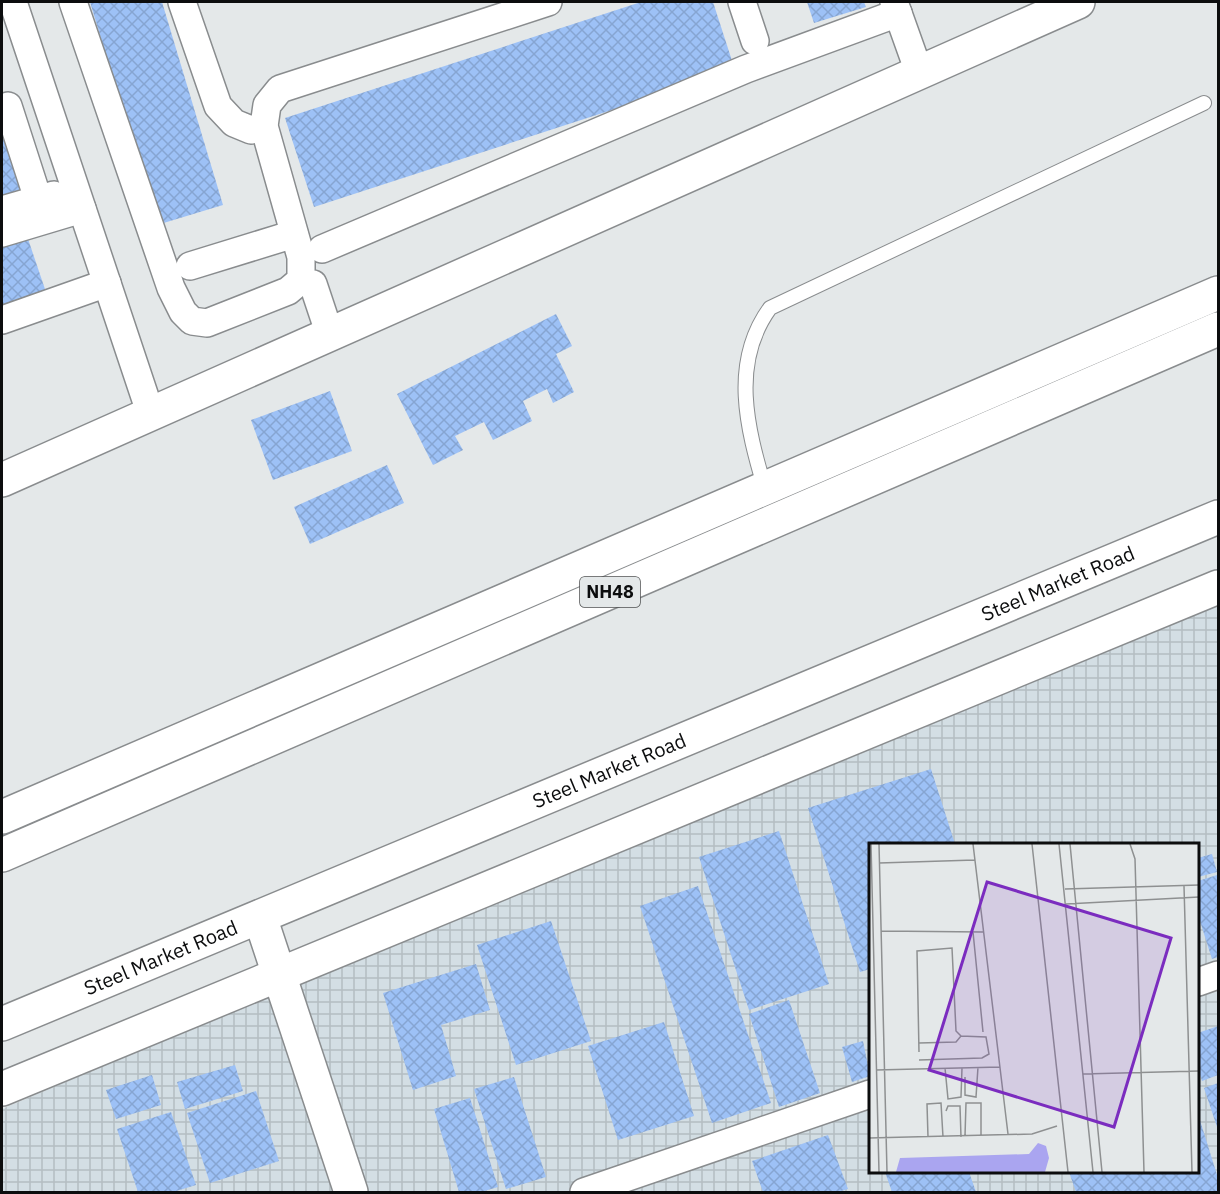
<svg xmlns="http://www.w3.org/2000/svg" width="1220" height="1194" font-family="'IBM Plex Sans',sans-serif">
	<style>
		.industrial { fill: url(#industrial-grid); fill-rule: evenodd }
		.building { fill: url(#building-cross-hatch) }
		.lines { fill: none; stroke-linecap: round; stroke-linejoin: round }
		.service-casing { stroke: #898c8e; stroke-width: 16 }
		.minor-casing { stroke: #898c8e; stroke-width: 30 }
		.tertiary-casing { stroke: #898c8e; stroke-width: 36 }
		.trunk-casing { stroke: #898c8e; stroke-width: 36 }
		.service { stroke: #fff; stroke-width: 14 }
		.minor { stroke: #fff; stroke-width: 27 }
		.tertiary { stroke: #fff; stroke-width: 33 }
		.trunk { stroke: #fff; stroke-width: 33 }
		.labels { text-anchor: middle; stroke-width: 4.5; stroke-linejoin: round; paint-order: stroke }
		.shield { fill: #e4e8e9; stroke: #4d4f50; stroke-width: 1.5 }
		.shield-label { font-size: 18px; font-weight: bold; fill: #0c0d0e }
		.street-label { font-size: 20px; fill: #0c0d0e; stroke: #e4e8e9 }
		.inset-road { fill: none; stroke: #8e9091; stroke-width: 1.5 }
		.view { fill: #7b2cbf; fill-opacity: 0.15; stroke: #7b2cbf; stroke-width: 3 }
		.inset-edge { fill: none; stroke: #0c0d0e; stroke-width: 3 }
	</style>
	<defs>
		<pattern id="industrial-grid" width="8" height="8" patternUnits="userSpaceOnUse" patternTransform="scale(1.5)"><rect width="8" height="8" fill="#d3dee4"/><path d="M0 4h8M4 0v8" fill="none" stroke="#b4bdc2"/></pattern>
		<pattern id="building-cross-hatch" width="8" height="8" patternUnits="userSpaceOnUse" patternTransform="scale(1.5)"><rect width="8" height="8" fill="#9dc1f6"/><path d="M0 0l8 8M0 8l8-8" fill="none" stroke="#86a5d2"/></pattern>
	</defs>
	<rect width="100%" height="100%" fill="#e4e8e9"/>
	<path class="industrial" d="M1218,595V1192H2V1109ZM870,844H1198V1172H870Z"/>
	<g class="building">
		<polygon points="90,2 162,2 223,205 157,225"/>
		<polygon points="641,2 713,2 735,70 314,207 285,118"/>
		<polygon points="807,2 864,2 866,7 814,23"/>
		<polygon points="2,118 28,189 2,198"/>
		<polygon points="26,233 48,298 2,314 2,241"/>
		<polygon points="556,314 572,346 556,354 574,392 553,403 547,389 523,401 532,421 493,440 484,422 455,436 463,450 433,465 397,394"/>
		<polygon points="330,391 352,451 273,480 251,420"/>
		<polygon points="387,465 404,503 310,544 294,507"/>
		<polygon points="931,769 955,844 870,844 870,969 860,972 808,808"/>
		<polygon points="779,831 829,984 749,1010 699,857"/>
		<polygon points="1212,854 1217,872 1198,877 1198,858"/>
		<polygon points="1217,875 1218,957 1212,959 1198,915 1198,881"/>
		<polygon points="698,886 771,1103 712,1123 640,906"/>
		<polygon points="551,921 591,1041 516,1065 477,945"/>
		<polygon points="476,964 490,1010 441,1025 456,1076 413,1090 383,993"/>
		<polygon points="789,1000 820,1093 779,1107 749,1014"/>
		<polygon points="664,1022 694,1116 618,1140 588,1046"/>
		<polygon points="1218,1026 1218,1075 1202,1081 1198,1068 1198,1033"/>
		<polygon points="863,1041 870,1076 852,1082 842,1047"/>
		<polygon points="235,1065 243,1091 185,1109 177,1082"/>
		<polygon points="152,1075 161,1105 116,1119 106,1090"/>
		<polygon points="514,1077 546,1177 506,1189 474,1089"/>
		<polygon points="1218,1083 1218,1130 1204,1088"/>
		<polygon points="256,1091 279,1161 210,1183 187,1113"/>
		<polygon points="470,1098 498,1187 481,1192 459,1192 434,1109"/>
		<polygon points="171,1112 196,1185 173,1192 138,1192 117,1129"/>
		<polygon points="1198,1114 1218,1178 1218,1192 1076,1192 1069,1172 1198,1172"/>
		<polygon points="828,1135 848,1189 838,1192 763,1192 752,1161"/>
		<polygon points="885,1172 969,1172 976,1192 892,1192"/>
	</g>
	<g class="lines">
		<defs>
			<path id="service" d="M765,489C747,428 730,363 770,308L1204,103"/>
			<g id="minor">
				<polyline points="13,2 151,415"/>
				<polyline points="73,2 171,288 183,312 192,321 207,323 288,291 301,280 301,257 264,126 267,105 280,89 548,2"/>
				<polyline points="182,2 218,106 234,123 251,130 264,126"/>
				<polyline points="742,2 755,41"/>
				<polyline points="894,2 919,72"/>
				<polyline points="8,106 38,199"/>
				<polyline points="2,210 54,195"/>
				<polyline points="2,233 82,209"/>
				<polyline points="322,249 746,69 898,13"/>
				<polyline points="190,266 294,234"/>
				<polyline points="313,284 330,335"/>
				<polyline points="2,320 107,283"/>
				<polyline points="1198,982 1218,975"/>
				<polyline points="584,1192 870,1094"/>
			</g>
			<g id="tertiary">
				<polyline points="2,480 1078,2"/>
				<polyline points="260,917 351,1192"/>
				<path id="s1" d="M2,1024L1218,517"/>
				<polyline points="2,1089 1218,587"/>
			</g>
			<g id="trunk">
				<polyline points="2,817 1218,293"/>
				<polyline points="2,855 1218,329"/>
			</g>
		</defs>
		<use href="#service" class="service-casing"/>
		<use href="#minor" class="minor-casing"/>
		<use href="#tertiary" class="tertiary-casing"/>
		<use href="#trunk" class="trunk-casing"/>
		<use href="#service" class="service"/>
		<use href="#minor" class="minor"/>
		<use href="#tertiary" class="tertiary"/>
		<use href="#trunk" class="trunk"/>
	</g>
	<g class="labels">
		<rect class="shield" x="580" y="577" width="60" height="30" rx="4.5"/>
		<g class="shield-label">
			<text x="610" y="598">NH48</text>
		</g>
		<g class="street-label">
			<text dy="7" stroke="none"><textPath href="#s1" startOffset="1144">Steel Market Road</textPath></text>
			<text dy="7" stroke="none"><textPath href="#s1" startOffset="658">Steel Market Road</textPath></text>
			<text dy="7" stroke="none"><textPath href="#s1" startOffset="172">Steel Market Road</textPath></text>
		</g>
	</g>
	<g transform="translate(869 843)">
		<rect width="330" height="330" fill="#e4e8e9"/>
		<path d="M169,300L177,303L180,315L176,329H27L31,315L160,311Z" fill="#aaa5f0"/>
		<path class="inset-road" d="M2,1L10,329M10,1L18,329M104,1L139,291M163,1L199,329M190,1L224,329M201,1L233,329M261,1L266,16L275,329M10,20L106,17M315,43L323,329M196,46L330,42M197,61L330,54M12,88L114,89M104,89L114,189M50,200L87,199L92,193M50,209L48,108L83,105L87,188L92,193L117,194L120,211L113,215L50,217M76,225L79,256L92,254L93,225M7,227L131,224M214,231L330,228M96,234V252L107,254L109,224M77,268L79,263H91L92,294M96,293L97,260H112V293M59,294L58,261L72,260L74,294M0,295L163,291L188,283"/>
		<path class="view" d="M118,39L302,95L245,284L60,227Z"/>
		<rect width="330" height="330" class="inset-edge"/>
	</g>
	<rect width="1220" height="1194" fill="none" stroke="#0c0d0e" stroke-width="6"/>
</svg>
